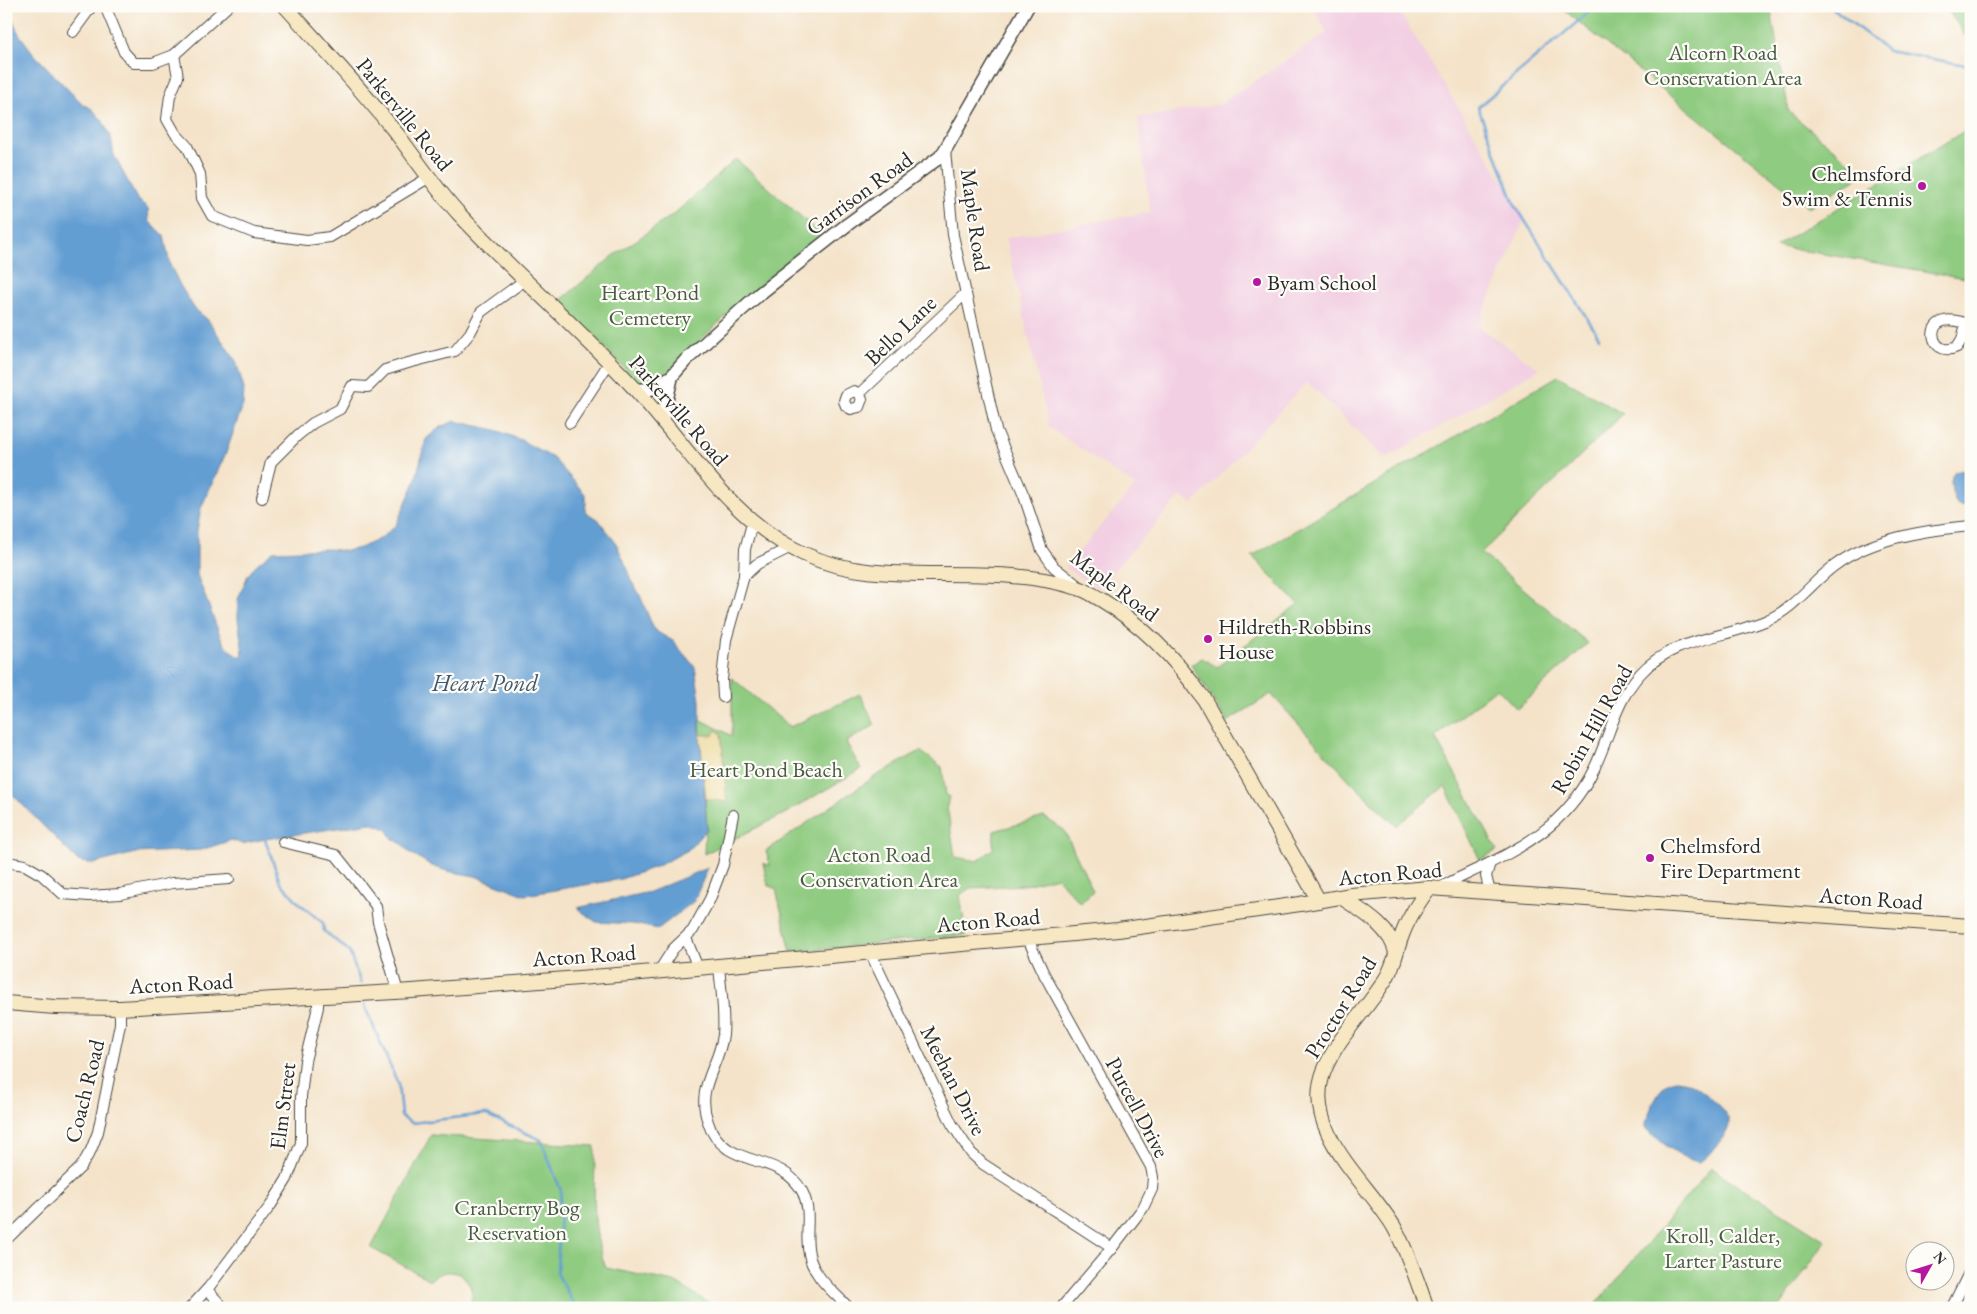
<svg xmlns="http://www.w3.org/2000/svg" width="1977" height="1314" font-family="'EB Garamond',serif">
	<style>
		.built { fill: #f2cfe2 }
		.green { fill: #8fcb80; stroke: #5d7b56 }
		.sand { fill: #eeda9e; stroke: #8c8264 }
		.water { fill: #639ed3; stroke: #47647f }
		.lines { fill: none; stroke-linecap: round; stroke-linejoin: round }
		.stream { stroke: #639ed3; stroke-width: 2.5 }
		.minor-casing { stroke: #494743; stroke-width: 12 }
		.tertiary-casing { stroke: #494743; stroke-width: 15 }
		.secondary-casing { stroke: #494743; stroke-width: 16 }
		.minor { stroke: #fff; stroke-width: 10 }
		.tertiary { stroke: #fff; stroke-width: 12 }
		.secondary { stroke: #f7e8c3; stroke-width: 14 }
		.poi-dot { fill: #b5179e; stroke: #fdfcf7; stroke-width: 2 }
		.labels { text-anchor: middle; stroke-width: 4.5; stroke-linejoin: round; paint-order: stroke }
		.park-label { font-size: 22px; fill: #495b44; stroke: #fdfcf7 }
		.street-label { font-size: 22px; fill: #2b2b2b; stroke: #fdfcf7 }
		.poi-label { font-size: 22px; fill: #2b2b2b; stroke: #fdfcf7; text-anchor: start }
		.water-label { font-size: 24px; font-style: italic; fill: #41596e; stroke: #fdfcf7 }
	</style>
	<rect width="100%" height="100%" fill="#fdfcf7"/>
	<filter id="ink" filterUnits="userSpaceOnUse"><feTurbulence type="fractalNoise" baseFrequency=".02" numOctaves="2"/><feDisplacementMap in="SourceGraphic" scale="10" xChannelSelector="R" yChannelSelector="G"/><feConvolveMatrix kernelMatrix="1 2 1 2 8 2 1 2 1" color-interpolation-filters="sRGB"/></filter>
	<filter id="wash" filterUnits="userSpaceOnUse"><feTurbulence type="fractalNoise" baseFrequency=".0096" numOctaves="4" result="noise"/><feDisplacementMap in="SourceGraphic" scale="20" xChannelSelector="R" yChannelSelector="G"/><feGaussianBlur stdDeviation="1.12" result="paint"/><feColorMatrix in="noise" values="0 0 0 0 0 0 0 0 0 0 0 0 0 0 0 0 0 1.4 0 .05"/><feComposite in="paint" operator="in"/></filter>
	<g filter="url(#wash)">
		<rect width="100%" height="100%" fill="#f4e3c9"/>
		<polygon class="built" points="1311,6 1396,6 1525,217 1478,326 1539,369 1385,459 1307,382 1193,504 1181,496 1098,588 1065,568 1135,486 1049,427 1006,238 1150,212 1138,118 1221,104 1327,32"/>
		<g class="green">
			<polygon points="1559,6 1770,6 1789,112 1864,174 1809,207"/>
			<polygon points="1945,6 1971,6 1971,44"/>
			<polygon points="1971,127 1971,279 1776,246"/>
			<polygon points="736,159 824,237 738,304 665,375 651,384 640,385 560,301 612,257 674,214"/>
			<polygon points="1558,376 1623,414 1481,553 1588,643 1517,709 1497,688 1435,737 1497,850 1480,860 1445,786 1396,826 1350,781 1271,694 1227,722 1191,665 1202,658 1217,667 1298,604 1252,556"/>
			<polygon points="732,678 790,727 860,694 875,725 846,742 861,769 786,813 704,854 705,832 707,829 700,719 732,736"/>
			<polygon points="920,751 942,767 946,795 949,796 947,806 955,857 978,861 993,849 994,831 1044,817 1064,830 1093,891 1080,903 1057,877 1025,885 970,888 960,895 966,935 791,952 776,889 768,885 763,863 770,866 766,851 874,777"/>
			<path d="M431,1135L595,1146C595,1187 590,1230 606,1268L674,1282L718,1308H470C480,1280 452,1260 430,1280L371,1248Z"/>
			<polygon points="1711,1168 1826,1241 1779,1308 1593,1308"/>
		</g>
		<polygon class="sand" points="715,730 721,733 727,802 706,799 700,735 714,735"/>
		<g class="water">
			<polygon points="6,14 11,16 19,34 34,54 82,104 92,109 102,120 111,138 114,155 137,199 148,208 149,221 164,236 170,265 180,285 194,308 208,320 236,361 244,389 243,405 226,453 201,508 197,531 197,575 221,638 225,645 237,656 241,656 243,654 238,619 238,599 248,575 256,565 273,551 329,549 345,551 360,548 381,538 396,525 415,482 426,439 440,427 455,421 496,430 521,440 553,458 562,468 585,494 586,503 585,512 598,519 616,543 629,572 630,579 639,593 653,627 659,633 673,641 695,667 700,701 700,735 707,829 688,850 658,866 621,879 525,895 475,876 447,871 432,866 409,852 402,844 393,839 387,829 371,823 265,839 242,844 232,840 201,850 135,853 93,864 78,861 6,788"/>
			<path d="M1971,469V506L1958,505C1952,496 1948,482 1954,472Z"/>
			<polygon points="708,868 694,901 658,929 633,924 596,922 577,908 649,892"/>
			<path d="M1677,1080C1681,1081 1685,1081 1688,1082C1699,1087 1730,1112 1729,1123C1729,1132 1721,1140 1715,1147C1710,1153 1706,1159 1698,1162C1687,1162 1652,1137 1646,1127C1645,1117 1660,1087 1669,1082C1671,1081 1675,1080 1677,1080Z"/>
		</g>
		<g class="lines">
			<g class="stream">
				<polyline points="1596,6 1478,107 1515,205 1599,337"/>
				<polyline points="1830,6 1888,51 1971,66"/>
				<polyline points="265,839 280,882 299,903 323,923 324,931 349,951 361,984"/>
				<polyline points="363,1002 398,1084 401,1116 412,1123 485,1114 541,1140 561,1191 557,1273 576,1308"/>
			</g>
		</g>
	</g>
	<g filter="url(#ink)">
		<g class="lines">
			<defs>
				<g id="minor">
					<polyline points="105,6 124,52 134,63 153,63 174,55 228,6"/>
					<polyline points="73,32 92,6"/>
					<polyline points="174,55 178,77 170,96 167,119 175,133 187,146 200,174 202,198 212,216 254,233 307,240 330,237 428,178"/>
					<polyline points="945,150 953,235 996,430 1024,496 1042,550 1054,567 1077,585"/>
					<path d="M1966,324L1962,339L1957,347C1934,358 1924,326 1944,321C1952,318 1963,323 1971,324"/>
					<polyline points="859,394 862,399 859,407 851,409 846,406 844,401 846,395 854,391 859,394 966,293"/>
					<polyline points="570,423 609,363"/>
					<polyline points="262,498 271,462 298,435 313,423 340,409 352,386 368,387 385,370 408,363 455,351 470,333 481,312 525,280"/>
					<polyline points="744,576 757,564 791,547"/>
					<polyline points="723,697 722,680 726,640 744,576 745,549 753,520"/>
					<polyline points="283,842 336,855 360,885 376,906 378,922 398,992"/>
					<polyline points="6,862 25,865 42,875 63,894 89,896 120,894 172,883 229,879"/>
					<polyline points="1490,863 1486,876 1490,892"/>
					<path d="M1439,888C1503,855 1560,838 1594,769C1609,738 1616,700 1640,674C1673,637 1725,639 1767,620C1794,609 1811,583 1834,566C1871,538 1926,530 1971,526"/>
					<polyline points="1027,937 1044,974 1151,1167 1153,1177 1152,1189 1143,1208 1112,1248 1061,1308"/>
					<polyline points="686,938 698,968"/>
					<polyline points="870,952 952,1124 971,1153 983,1164 1112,1248"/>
					<path d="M719,967C721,989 725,1012 723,1035C719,1067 695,1087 708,1122C711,1133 718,1142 728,1149C753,1165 785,1161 802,1191C813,1212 804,1232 809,1254C813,1277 834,1292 849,1308"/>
					<polyline points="659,971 673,949 693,930 710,899 723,865 733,815"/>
					<polyline points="6,1240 81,1167 91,1150 98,1132 120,1024 120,1008"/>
					<polyline points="207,1290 224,1308"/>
					<polyline points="190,1308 209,1287 271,1205 287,1179 301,1143 301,1097 305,1061 318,1007 318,997"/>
					<polyline points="1956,1308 1953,1305 1971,1269"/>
				</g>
				<g id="tertiary">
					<polyline points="636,390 651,389 672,376"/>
					<polyline points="662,420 672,376 686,360 758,295 848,224 940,157 945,150 1028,6"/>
				</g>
				<g id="secondary">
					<path d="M285,6C323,48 362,90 397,134C418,162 436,189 460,215C517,276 580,329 636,390C688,447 731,521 804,554C847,574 894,574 940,574C986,574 1034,574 1078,588C1086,590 1093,595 1100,599C1142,624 1176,659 1204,699L1319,901"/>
					<path d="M1341,897C1361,911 1391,927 1396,953"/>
					<polyline points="6,1003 55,1007 120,1008 412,991 630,974 1118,930 1300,904 1351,895 1429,888 1971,926"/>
					<path d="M1427,1308C1417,1281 1408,1252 1394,1227C1367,1181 1301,1131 1324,1071C1338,1036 1366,1011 1385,980C1394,967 1396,952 1401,938C1407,920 1418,903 1429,888"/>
				</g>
			</defs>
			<use href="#minor" class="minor-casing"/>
			<use href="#tertiary" class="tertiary-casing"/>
			<use href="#secondary" class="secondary-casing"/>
			<use href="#minor" class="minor"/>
			<use href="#tertiary" class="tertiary"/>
			<use href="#secondary" class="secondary"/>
		</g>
	</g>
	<g class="poi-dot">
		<circle cx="1922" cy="186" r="5"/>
		<circle cx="1257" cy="282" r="5"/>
		<circle cx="1208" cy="639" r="5"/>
		<circle cx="1650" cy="858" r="5"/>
	</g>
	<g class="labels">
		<g class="park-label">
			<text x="1723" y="60">Alcorn Road<tspan x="1723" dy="25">Conservation Area</tspan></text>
			<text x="650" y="300">Heart Pond<tspan x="650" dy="25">Cemetery</tspan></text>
			<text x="766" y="777">Heart Pond Beach</text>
			<text x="879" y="862">Acton Road<tspan x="879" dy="25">Conservation Area</tspan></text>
			<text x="517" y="1215">Cranberry Bog<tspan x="517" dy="25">Reservation</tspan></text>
			<text x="1723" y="1243">Kroll, Calder,<tspan x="1723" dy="25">Larter Pasture</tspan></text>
		</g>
		<g class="street-label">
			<text transform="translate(405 114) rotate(51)" y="8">Parkerville Road</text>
			<text transform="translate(859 193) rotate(-36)" y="8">Garrison Road</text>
			<text transform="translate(976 220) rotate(82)" y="8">Maple Road</text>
			<text transform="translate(900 330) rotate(-44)" y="8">Bello Lane</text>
			<text transform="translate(679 410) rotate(49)" y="8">Parkerville Road</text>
			<text transform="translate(1115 585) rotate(37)" y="8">Maple Road</text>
			<text transform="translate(1591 729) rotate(-61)" y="8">Robin Hill Road</text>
			<text transform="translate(1390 873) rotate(-5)" y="8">Acton Road</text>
			<text transform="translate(1871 898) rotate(4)" y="8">Acton Road</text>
			<text transform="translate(988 920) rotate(-5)" y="8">Acton Road</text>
			<text transform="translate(584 955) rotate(-4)" y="8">Acton Road</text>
			<text transform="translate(181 983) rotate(-3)" y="8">Acton Road</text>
			<text transform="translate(1340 1007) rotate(-58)" y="8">Proctor Road</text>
			<text transform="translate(954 1080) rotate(63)" y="8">Meehan Drive</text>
			<text transform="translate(84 1091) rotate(-76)" y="8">Coach Road</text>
			<text transform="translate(282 1106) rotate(-83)" y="8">Elm Street</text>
			<text transform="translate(1138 1107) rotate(62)" y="8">Purcell Drive</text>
		</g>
		<g class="poi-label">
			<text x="1912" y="181" text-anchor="end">Chelmsford<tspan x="1912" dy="25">Swim &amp; Tennis</tspan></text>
			<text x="1267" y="290">Byam School</text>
			<text x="1218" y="634">Hildreth-Robbins<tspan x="1218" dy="25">House</tspan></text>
			<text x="1660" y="853">Chelmsford<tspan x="1660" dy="25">Fire Department</tspan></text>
		</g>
		<g class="water-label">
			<text x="485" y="691">Heart Pond</text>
		</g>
	</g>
	<rect width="1977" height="1314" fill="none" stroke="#fdfcf7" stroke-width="25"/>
	<g transform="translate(1930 1266) rotate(51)"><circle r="24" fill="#fdfcf7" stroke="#a9a8a5"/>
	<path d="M0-4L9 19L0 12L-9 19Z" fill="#b5179e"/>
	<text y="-8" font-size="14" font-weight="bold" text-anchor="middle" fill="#2b2b2b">N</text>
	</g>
</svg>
